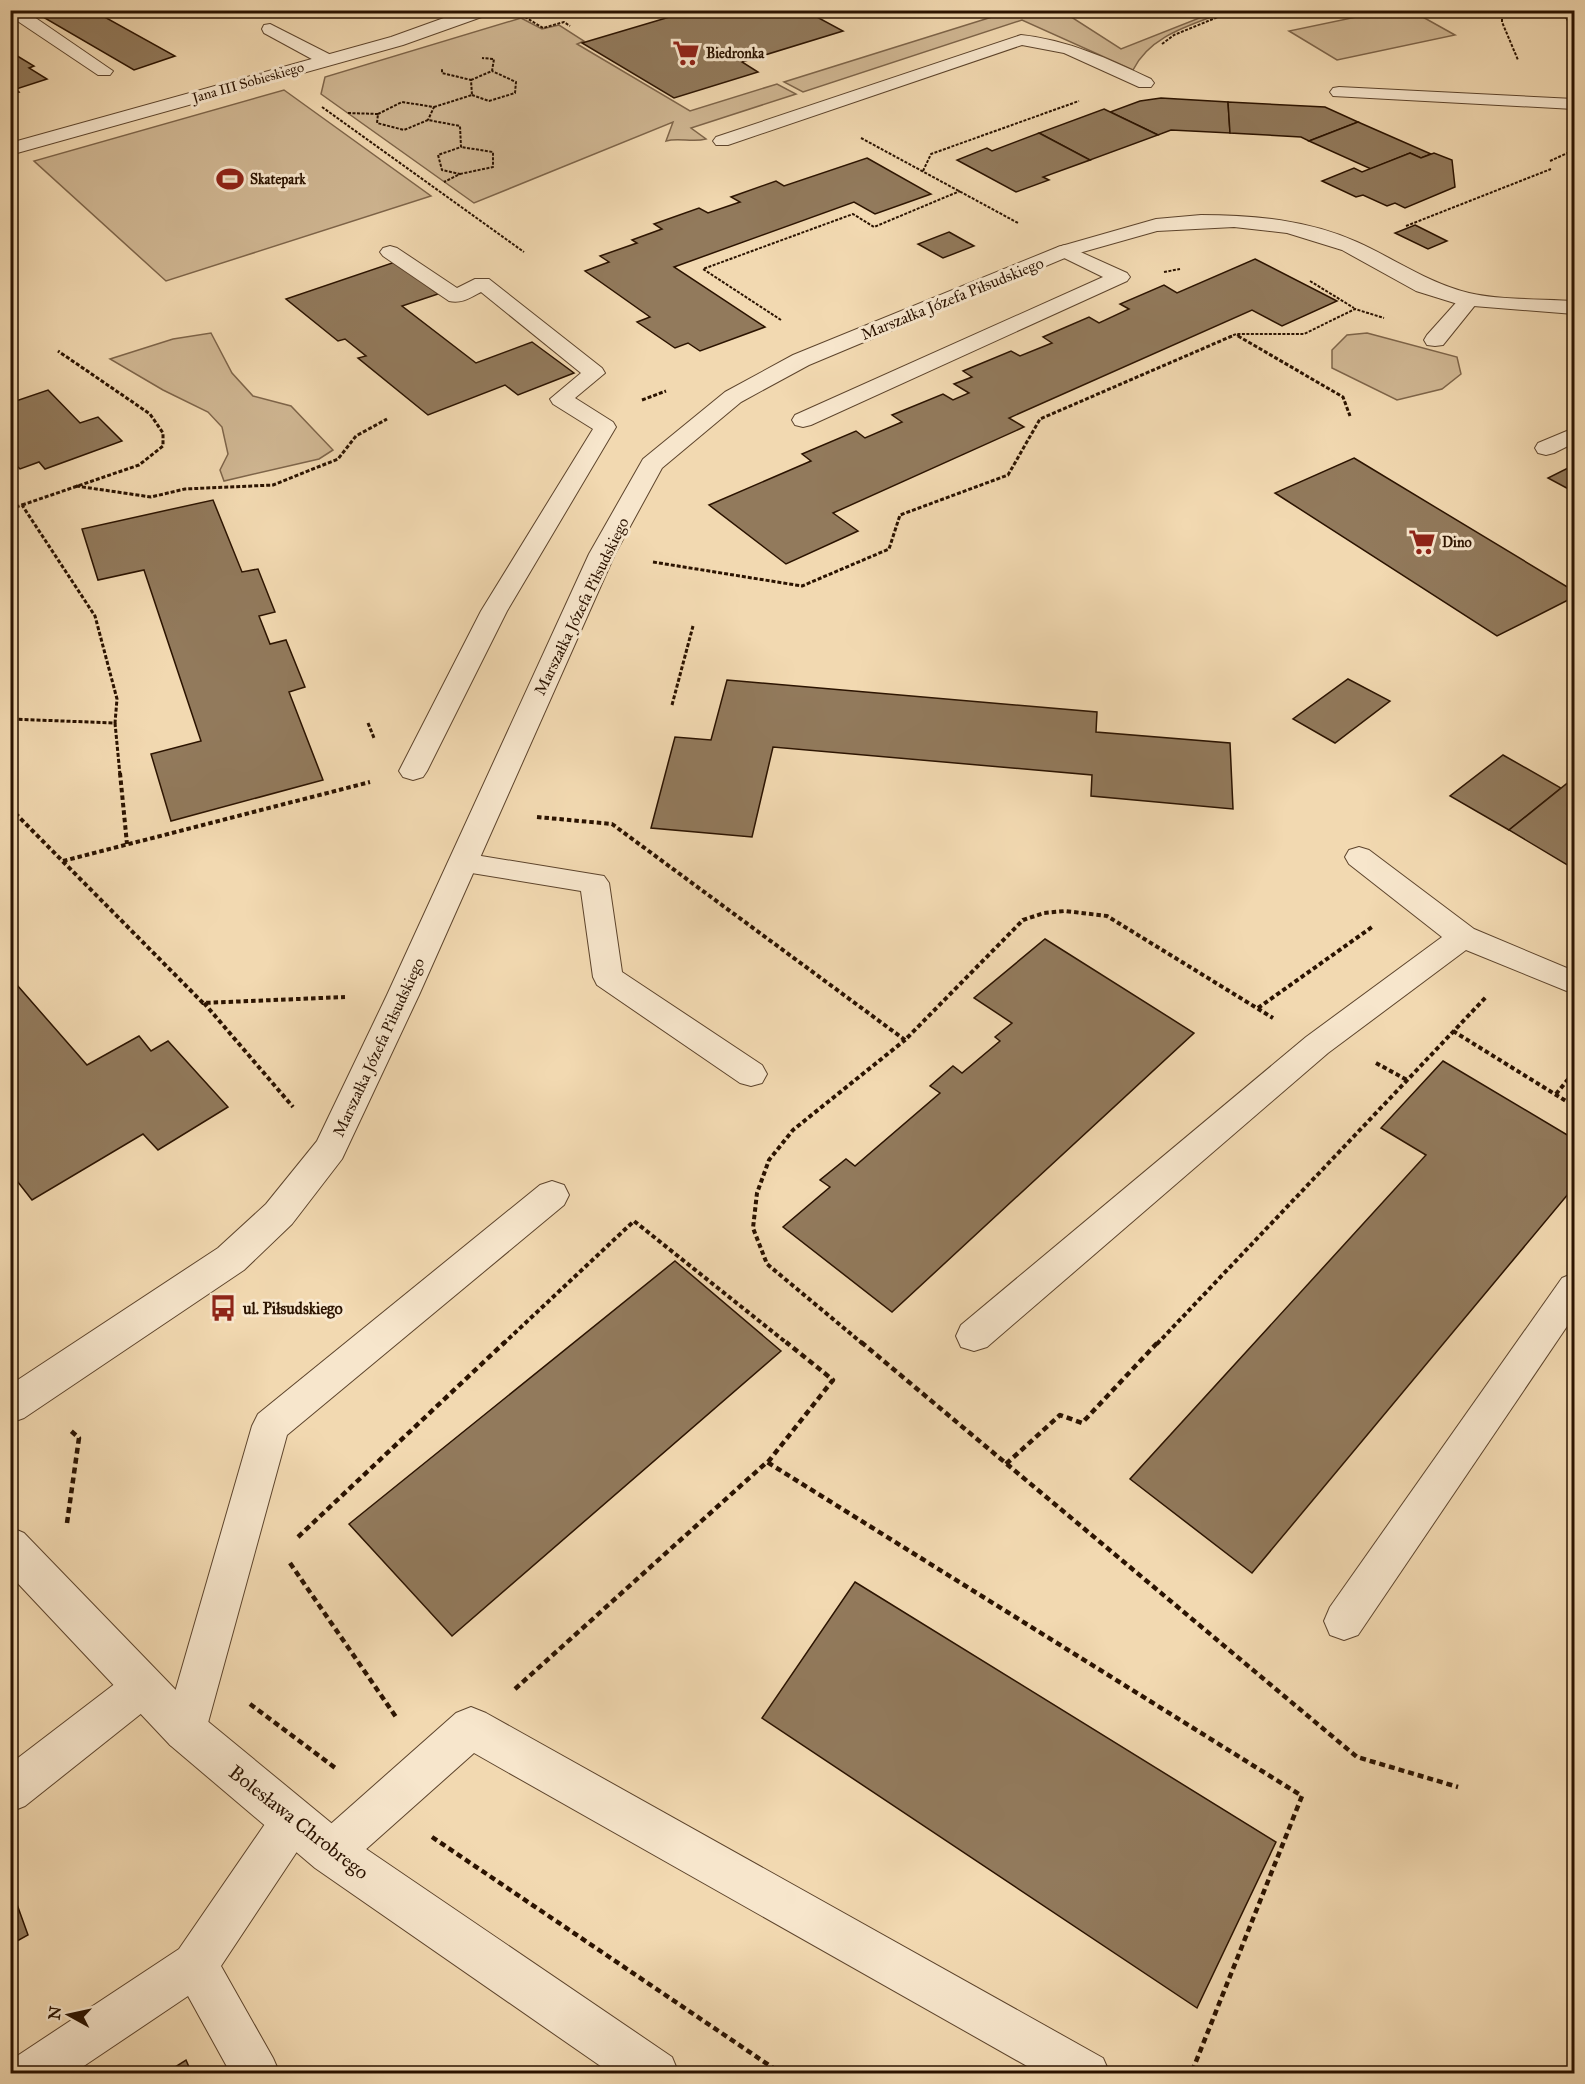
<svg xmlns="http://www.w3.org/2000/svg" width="1585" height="2084" font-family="'IM FELL Great Primer',serif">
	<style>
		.green { fill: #d0b793; stroke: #7e654a; stroke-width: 1.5 }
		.building { fill: #927a5c; stroke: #2b1300; stroke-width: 1.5 }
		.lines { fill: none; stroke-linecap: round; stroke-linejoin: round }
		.lane-casing { stroke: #5d442c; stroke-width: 2 }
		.street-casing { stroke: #5d442c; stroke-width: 2 }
		.path-far3 { stroke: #2b1300; stroke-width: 2; stroke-dasharray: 3 1.5; stroke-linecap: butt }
		.path-far2 { stroke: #2b1300; stroke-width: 3; stroke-dasharray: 4 2; stroke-linecap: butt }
		.path-far1 { stroke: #2b1300; stroke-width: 4; stroke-dasharray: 4.5 3; stroke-linecap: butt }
		.path { stroke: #2b1300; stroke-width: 4.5; stroke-dasharray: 6 4; stroke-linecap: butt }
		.lane { fill: #f7e6cc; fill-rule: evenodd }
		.street { fill: #f7e6cc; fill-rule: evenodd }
		.labels { text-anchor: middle; stroke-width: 6; stroke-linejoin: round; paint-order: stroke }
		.far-poi-label { font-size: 14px; font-weight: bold; fill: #2b1300; stroke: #f7e6cc; text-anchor: start }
		.far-street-label { font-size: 14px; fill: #2b1300; stroke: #f7e6cc }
		.street-label { font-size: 16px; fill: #2b1300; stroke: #f7e6cc }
		.poi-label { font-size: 16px; font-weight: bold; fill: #2b1300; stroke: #f7e6cc; text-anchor: start }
		.near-street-label { font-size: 20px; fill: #2b1300; stroke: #f7e6cc }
	</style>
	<rect width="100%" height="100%" fill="#f2d9b1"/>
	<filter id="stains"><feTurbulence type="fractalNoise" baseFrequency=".00333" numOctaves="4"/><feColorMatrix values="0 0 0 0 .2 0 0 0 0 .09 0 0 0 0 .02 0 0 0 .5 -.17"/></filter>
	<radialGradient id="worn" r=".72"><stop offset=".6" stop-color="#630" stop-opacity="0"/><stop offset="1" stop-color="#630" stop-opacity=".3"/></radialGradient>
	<g class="green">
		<path d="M1011,11H1062L1121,49L1217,11H1227C1193,25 1151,34 1133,70L1022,20L803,92L784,82Z"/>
		<polygon points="1412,11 1455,35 1337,60 1289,31 1385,11"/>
		<path d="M521,18L542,29L559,25L584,41L577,44L690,111L777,84L796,94L691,128L706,139C692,143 679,137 666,141L673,122L474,203L321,94L325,77Z"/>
		<polygon points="284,90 431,196 166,281 34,161"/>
		<polygon points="211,333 232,373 253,396 291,406 333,450 319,459 224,481 220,470 228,454 222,427 208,412 163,390 110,359 173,339"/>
		<polygon points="1367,333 1457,357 1461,374 1442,389 1397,400 1332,368 1332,350 1347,335"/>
	</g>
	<g class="building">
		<polygon points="31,10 92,10 175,56 134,70"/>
		<polygon points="693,10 804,10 843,31 742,62 758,72 674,98 582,43"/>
		<polygon points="14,54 34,66 29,68 47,79 16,89 19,92 10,94 10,56"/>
		<polygon points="1161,98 1228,102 1230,133 1171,130 1158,135 1110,112 1140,101"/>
		<polygon points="1228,102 1325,107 1358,122 1309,141 1301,137 1230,133"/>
		<polygon points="1104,109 1158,135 1090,160 1039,133"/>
		<polygon points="1358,122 1431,154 1421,158 1410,153 1371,169 1309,141"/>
		<polygon points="1039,133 1090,160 1043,177 1049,180 1016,192 957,160 987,148 992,151"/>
		<polygon points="1410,153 1421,158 1434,153 1452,160 1455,187 1405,208 1395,203 1387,206 1363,195 1356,197 1322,181 1354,168 1362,172"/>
		<polygon points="867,158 931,194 875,214 854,202 674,267 765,327 700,351 688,343 675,348 637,322 650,317 585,271 609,262 600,256 637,243 632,240 662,229 654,224 699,208 708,213 740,202 731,197 776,181 784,186"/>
		<polygon points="1415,225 1447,241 1428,249 1395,233"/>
		<polygon points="949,232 974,246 943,258 918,244"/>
		<polygon points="1255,259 1337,301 1282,326 1252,310 1009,418 1024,427 833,513 858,531 786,564 709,505 811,461 802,454 856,431 865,438 902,422 892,415 943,394 953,400 969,393 954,384 972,377 963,371 1011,351 1020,356 1052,343 1043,337 1089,317 1099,323 1129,309 1120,304 1164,285 1177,293"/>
		<polygon points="395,262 438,294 402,306 476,363 532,342 574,373 518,395 505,385 428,415 358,358 366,356 345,339 338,341 286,299"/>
		<polygon points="48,390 80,423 98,417 122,441 45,469 39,462 20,469 10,459 10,403"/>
		<polygon points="1354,458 1574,591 1574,597 1497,636 1275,493"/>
		<polygon points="1574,465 1574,492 1548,478"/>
		<polygon points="213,500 242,572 258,569 275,612 259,616 270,644 286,640 305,687 289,692 323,780 171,821 151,754 201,741 144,570 98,580 82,529"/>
		<polygon points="1348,679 1390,701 1335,743 1293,719"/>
		<polygon points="727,680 1097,712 1096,732 1230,743 1233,809 1091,796 1092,775 773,747 752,837 651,828 675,737 711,740"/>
		<polygon points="1503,755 1561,788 1509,830 1450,796"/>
		<polygon points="1570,781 1574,783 1574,869 1509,830"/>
		<polygon points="1045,939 1194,1033 892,1312 783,1227 830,1187 820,1180 846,1159 855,1166 940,1093 930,1086 953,1066 962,1073 1000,1041 995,1037 1012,1023 974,998"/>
		<polygon points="10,977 87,1065 139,1036 151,1051 168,1041 228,1107 158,1150 143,1134 32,1200 10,1172"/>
		<polygon points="1443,1061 1574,1139 1574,1187 1252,1573 1130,1479 1426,1155 1381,1128"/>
		<polygon points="675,1261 781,1351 452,1636 349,1524"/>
		<polygon points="855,1582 1276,1842 1197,2008 762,1718"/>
		<polygon points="10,1885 28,1935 10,1945"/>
		<polygon points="186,2060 192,2074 164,2074"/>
	</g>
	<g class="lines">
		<defs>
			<g id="lane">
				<polygon points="10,10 24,10 113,71 110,75 98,75 10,16"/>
				<polygon points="270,24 333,56 336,60 333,64 321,64 264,33 262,29 264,25"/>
				<path d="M1021,35C1068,40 1109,59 1151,79L1154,83L1151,87H1139L1064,53L1022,45L728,145H716L713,141L716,137Z"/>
				<polygon points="1339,87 1574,99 1574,109 1333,96 1330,92 1333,88"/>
				<polygon points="1065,245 1127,273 1130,277 1127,281 811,425 803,427 795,425 792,420 795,415 1103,277 1058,255 1055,251 1058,247"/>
				<path d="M390,246L397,248L457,288L475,279H489L602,368L605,373L575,398L613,422L616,427L507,611L427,771L423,777L413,780L403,777L399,771L481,611L593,429L553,404L550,399L581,373L481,292C470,298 461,304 449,301L383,256L380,252L383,248Z"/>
				<polygon points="1469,294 1476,296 1479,300 1476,304 1443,345 1435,346 1427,345 1424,340 1427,335 1462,296"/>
				<polygon points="1574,428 1574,443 1554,453 1546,455 1538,453 1535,448 1538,443"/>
				<polygon points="1359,847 1369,850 1474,929 1574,971 1574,994 1466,950 1328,1053 987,1347 974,1351 961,1347 956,1336 961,1325 1306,1037 1442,937 1349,864 1345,857 1349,850"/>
				<polygon points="463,853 604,876 609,883 622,972 762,1065 767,1074 762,1083 751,1086 740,1083 597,985 593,977 581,891 453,870 449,863 453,856"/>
				<polygon points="552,1181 564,1185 569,1195 564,1205 287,1435 206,1730 200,1745 185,1751 170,1745 164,1730 252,1426 258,1414 540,1185"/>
				<polygon points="1574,1273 1574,1316 1358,1635 1344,1640 1330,1635 1324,1621 1330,1607 1562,1278"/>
				<polygon points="143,1667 157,1673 163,1687 157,1701 25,1806 10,1812 10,1764 129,1673"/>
				<polygon points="471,1707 486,1713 1103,2058 1110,2074 1041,2074 474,1753 346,1867 331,1874 316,1867 309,1852 316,1837 456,1713"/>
				<polygon points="293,1799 308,1805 314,1820 308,1835 221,1966 273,2058 280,2074 231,2074 188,1996 72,2074 10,2074 14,2058 179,1949 278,1805"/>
			</g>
			<g id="street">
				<polygon points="466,10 492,10 490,14 403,45 10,155 10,143 391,37"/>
				<polygon points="1562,10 1574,10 1574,22 1568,21"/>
				<path d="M1201,215C1254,215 1308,220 1357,242C1395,259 1428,283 1469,293C1498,300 1543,299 1574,301V314L1461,305L1416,291L1342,250L1287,233L1234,227L1157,231L1072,255L809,365L741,402L662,468L615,554L419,995L342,1159L292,1224L244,1270L24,1418L10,1423V1385L218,1248L266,1204L317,1141L387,995L589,554L643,459L725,392L793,355L1058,247L1156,219Z"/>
				<polygon points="10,1527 24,1533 200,1715 347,1836 672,2057 679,2074 612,2074 315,1868 170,1745 10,1575"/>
			</g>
		</defs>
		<use href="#lane" class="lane-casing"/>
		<use href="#street" class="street-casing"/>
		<g class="path-far3">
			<polyline points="1502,10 1502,22 1518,60"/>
			<polyline points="526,14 538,10"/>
			<polyline points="525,17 543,28 564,22 570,26"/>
			<polyline points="1162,44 1174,35 1235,10"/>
			<polyline points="471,80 492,71 494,59 482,58"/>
			<polyline points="472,95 489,101 515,93 516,82 492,71"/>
			<polyline points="322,107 524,252"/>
			<polyline points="434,107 472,95 471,80 442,73 442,69"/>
			<polyline points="348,113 378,114 377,123 404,130 428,120 460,126 461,147 438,155 442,170 460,174 444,182"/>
			<polyline points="378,114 402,102 434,107 428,120"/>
			<polyline points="861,138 1018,223"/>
			<polyline points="1550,161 1574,150"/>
			<polyline points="923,171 931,154 1079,101"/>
			<polyline points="460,174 493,167 493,152 461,147"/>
			<polyline points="1406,226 1551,169"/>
			<polyline points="1164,272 1180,269"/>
			<polyline points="1310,281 1354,308"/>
			<polyline points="781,320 703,269 853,214 874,227 960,191"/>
			<polyline points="1237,335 1241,337"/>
			<polyline points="1229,337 1236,334 1304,334 1355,309 1384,318"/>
		</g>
		<g class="path-far2">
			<polyline points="1238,336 1343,397 1350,416"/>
			<polyline points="642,400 666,391"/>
			<polyline points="76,486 151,497 185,489 273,485 338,459 356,436 387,419"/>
			<polyline points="22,505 139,465 163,446 163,433 150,414 58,351"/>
			<polyline points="10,509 22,505 95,616 117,699 115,723 10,719"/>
			<polyline points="653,562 802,586 889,549 900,515 1008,475 1040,419 1232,336"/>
			<polyline points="672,705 693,626"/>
			<polyline points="115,723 120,775"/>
			<polyline points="368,723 374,738"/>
		</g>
		<g class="path-far1">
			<polyline points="120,773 127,844"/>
			<polyline points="10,808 203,1003 345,997"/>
			<polyline points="537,817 612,824 905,1040 1023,920 1044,913 1065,911 1107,916 1273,1018"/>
			<polyline points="63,861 370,782"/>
			<polyline points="204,1003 293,1107"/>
			<polyline points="1258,1008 1372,927"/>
			<polyline points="1453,1031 1574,1106"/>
			<polyline points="1376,1063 1407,1080"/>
			<polyline points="1556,1094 1574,1072"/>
			<polyline points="503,1344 634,1221 788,1344"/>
			<polyline points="863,1344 767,1264 753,1228 757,1193 769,1160 793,1130 905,1040"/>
			<polyline points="1157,1344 1486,997"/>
		</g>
		<g class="path">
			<polyline points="861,1342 1357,1757 1458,1787"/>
			<polyline points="768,1462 833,1380 786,1342"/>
			<polyline points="1006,1464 1060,1415 1082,1423 1158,1342"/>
			<polyline points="67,1523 79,1438 71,1431"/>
			<polyline points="298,1537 505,1342"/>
			<polyline points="290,1563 396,1717"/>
			<polyline points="515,1689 767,1462 1302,1796 1191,2074"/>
			<polyline points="250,1704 338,1770"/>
			<polyline points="432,1837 782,2074"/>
		</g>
		<use href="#lane" class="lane"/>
		<use href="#street" class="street"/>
	</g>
	<defs>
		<symbol id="supermarket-bare" viewBox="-9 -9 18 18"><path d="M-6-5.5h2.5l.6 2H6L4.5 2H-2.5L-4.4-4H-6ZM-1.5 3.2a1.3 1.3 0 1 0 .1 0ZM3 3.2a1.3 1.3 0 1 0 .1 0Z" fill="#8f2418" stroke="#f7e6cc" stroke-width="2.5" paint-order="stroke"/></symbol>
		<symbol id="stadium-bare" viewBox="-9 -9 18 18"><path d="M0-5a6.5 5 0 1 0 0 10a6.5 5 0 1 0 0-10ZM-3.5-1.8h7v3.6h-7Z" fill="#8f2418" stroke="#f7e6cc" stroke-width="2.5" paint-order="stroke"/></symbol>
		<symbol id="bus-bare" viewBox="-9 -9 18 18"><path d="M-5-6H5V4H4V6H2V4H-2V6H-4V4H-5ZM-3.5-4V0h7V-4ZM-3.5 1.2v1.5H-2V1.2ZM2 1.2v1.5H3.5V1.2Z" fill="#8f2418" stroke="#f7e6cc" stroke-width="2.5" paint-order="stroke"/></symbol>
	</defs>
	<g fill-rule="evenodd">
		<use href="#supermarket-bare" x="667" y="34" width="38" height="38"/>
		<use href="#stadium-bare" x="211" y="160" width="38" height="38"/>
		<use href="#supermarket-bare" x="1403" y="523" width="38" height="38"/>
		<use href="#bus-bare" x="204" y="1289" width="38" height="38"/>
	</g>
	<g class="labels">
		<g class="far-poi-label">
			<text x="706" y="58">Biedronka</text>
			<text x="250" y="184">Skatepark</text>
			<text x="1442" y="547">Dino</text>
		</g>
		<g class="far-street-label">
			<text transform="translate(248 82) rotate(-16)" y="5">Jana III Sobieskiego</text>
		</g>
		<g class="street-label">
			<text transform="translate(952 298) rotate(-22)" y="6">Marszałka Józefa Piłsudskiego</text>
			<text transform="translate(581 606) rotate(-64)" y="6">Marszałka Józefa Piłsudskiego</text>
			<text transform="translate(378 1047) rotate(-65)" y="6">Marszałka Józefa Piłsudskiego</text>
		</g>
		<g class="poi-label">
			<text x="243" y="1314">ul. Piłsudskiego</text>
		</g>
		<g class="near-street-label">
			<text transform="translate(299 1822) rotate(38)" y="7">Bolesława Chrobrego</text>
		</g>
	</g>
	<rect width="1585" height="2084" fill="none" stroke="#f2d9b1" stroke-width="36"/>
	<rect x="12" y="12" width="1561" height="2060" fill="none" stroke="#2b1300" stroke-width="3"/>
	<rect x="18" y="18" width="1549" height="2048" fill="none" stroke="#2b1300" stroke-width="1.5"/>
	<g transform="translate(69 2015) rotate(278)" stroke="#f7e6cc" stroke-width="4.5" paint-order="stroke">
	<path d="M0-4.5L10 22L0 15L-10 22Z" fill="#2b1300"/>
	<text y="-9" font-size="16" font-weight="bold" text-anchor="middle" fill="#2b1300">N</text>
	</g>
	<rect width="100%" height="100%" filter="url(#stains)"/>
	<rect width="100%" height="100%" fill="url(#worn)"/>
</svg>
